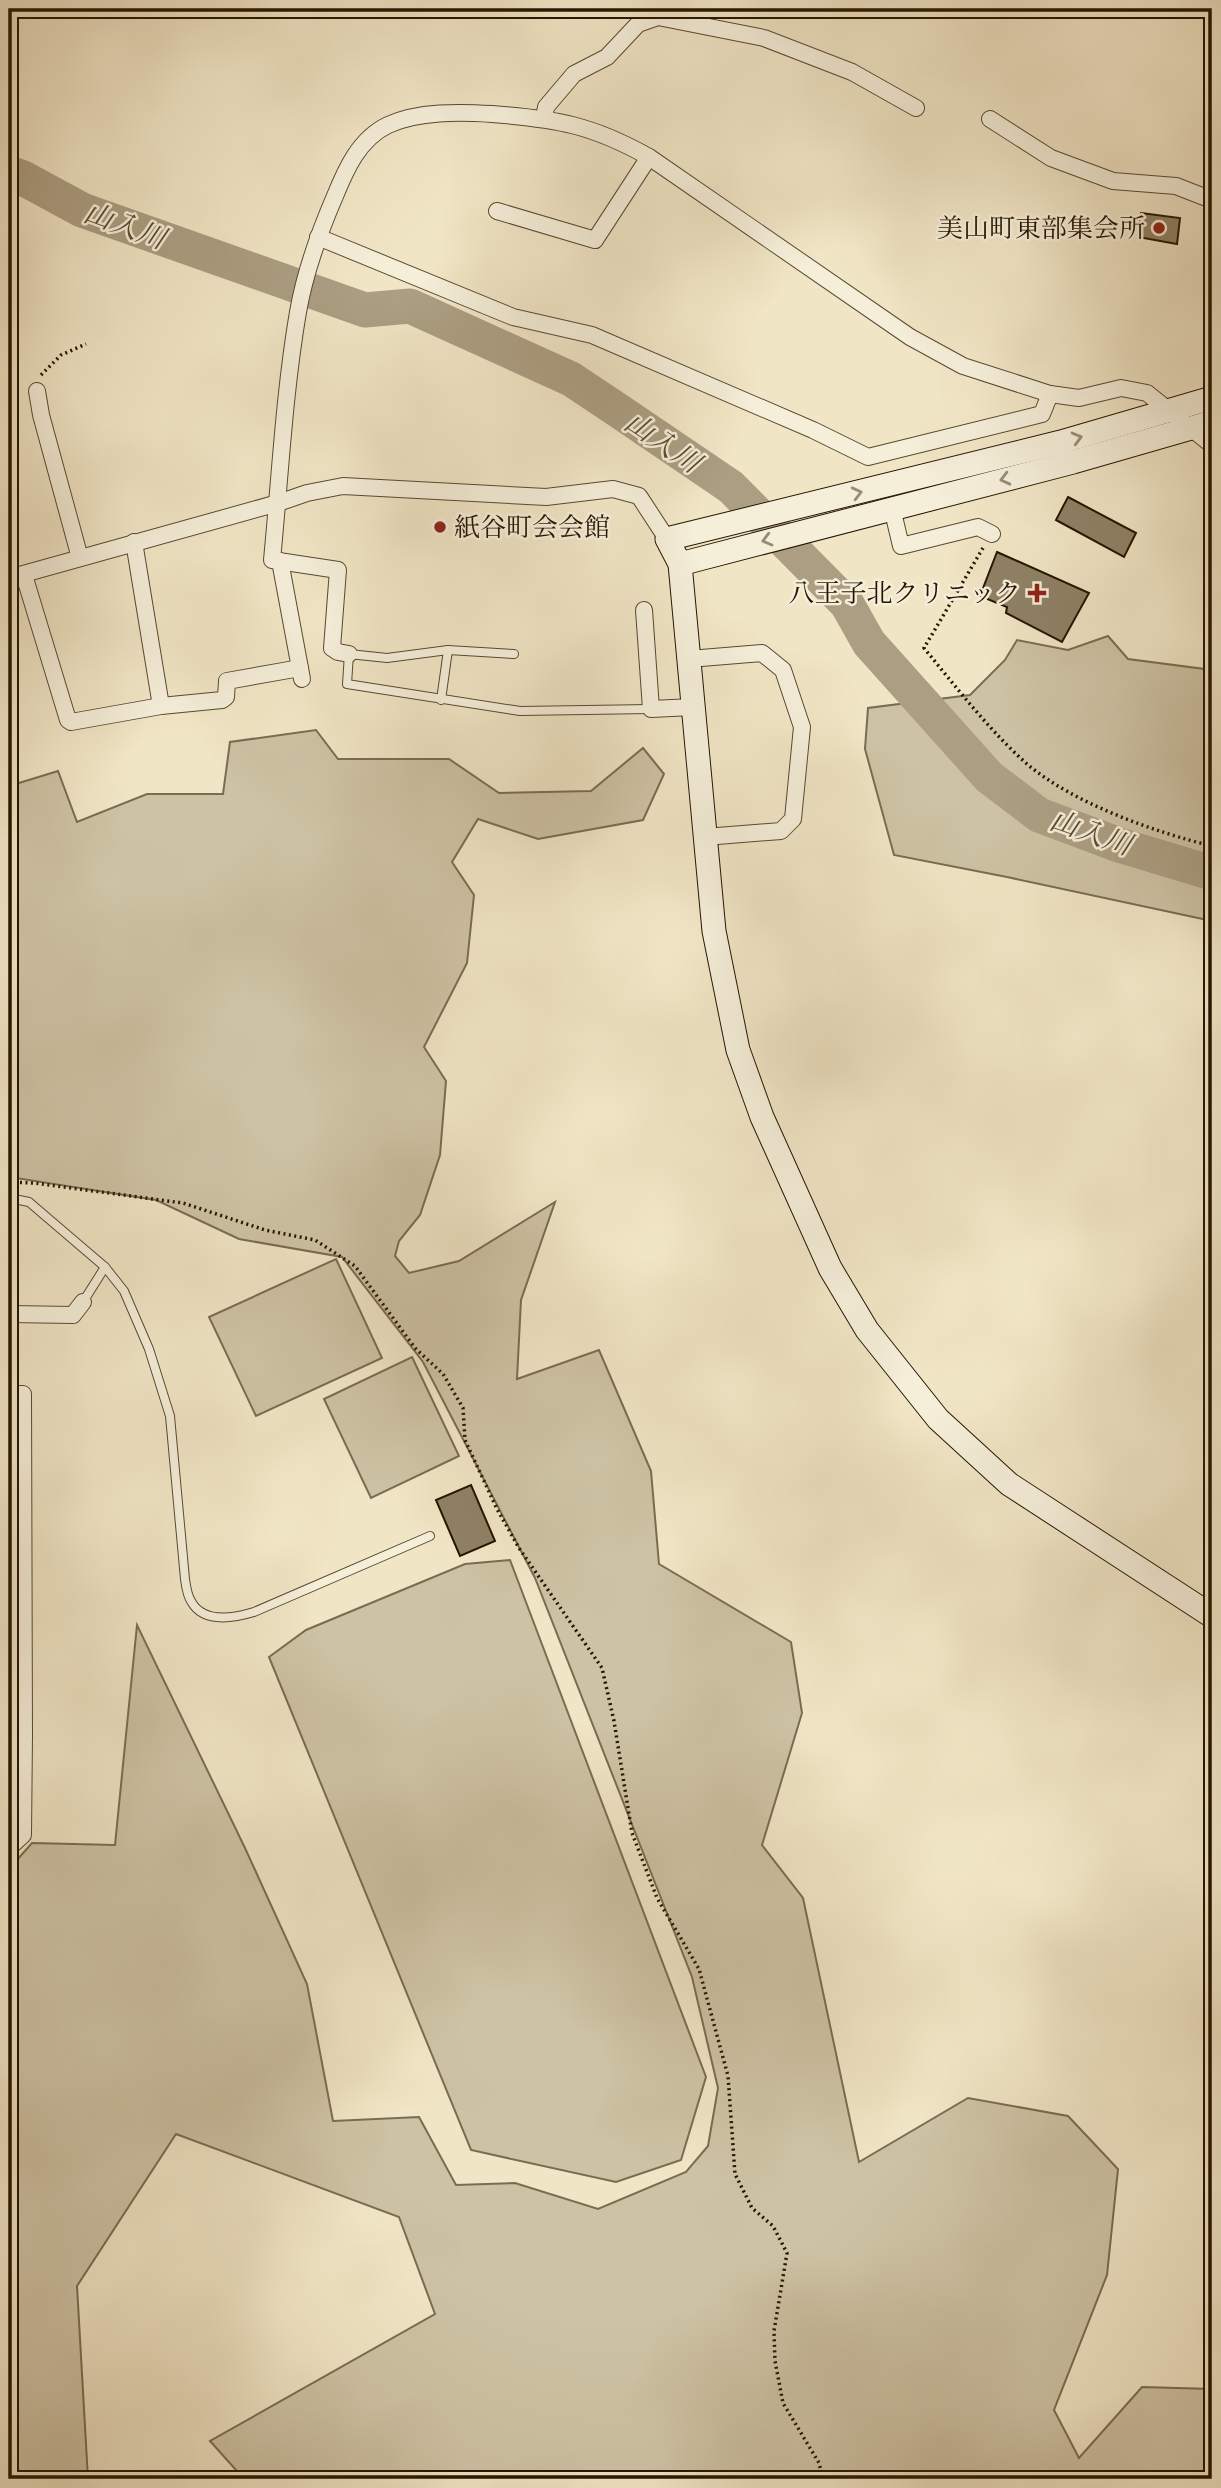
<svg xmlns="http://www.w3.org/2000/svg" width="1221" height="2488" font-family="Alegreya,'Noto Serif JP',serif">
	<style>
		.green { fill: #cdc2a4; stroke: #796c52; stroke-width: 2 }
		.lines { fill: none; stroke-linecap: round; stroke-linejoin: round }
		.river { stroke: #ab9e82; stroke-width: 35 }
		.building { fill: #8f8166; stroke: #251500; stroke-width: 2 }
		.lane-casing { stroke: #584931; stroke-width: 10 }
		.street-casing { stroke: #584931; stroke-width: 18 }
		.secondary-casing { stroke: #251500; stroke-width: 25 }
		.path { stroke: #251500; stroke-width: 3.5; stroke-dasharray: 2 3.5; stroke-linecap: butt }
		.lane { stroke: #f5eed9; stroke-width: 8 }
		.street { stroke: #f5eed9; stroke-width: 16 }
		.secondary { stroke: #f5eed9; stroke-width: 23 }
		.oneway { stroke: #978c77 }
		.poi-dot { fill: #8f2418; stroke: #f5eed9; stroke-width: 2.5 }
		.labels { text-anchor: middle; stroke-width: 5; stroke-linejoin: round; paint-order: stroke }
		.poi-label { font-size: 26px; fill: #251500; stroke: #f5eed9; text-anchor: end }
		.water-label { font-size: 28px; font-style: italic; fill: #5b4c34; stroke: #f5eed9 }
	</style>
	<rect width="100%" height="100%" fill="#f0e5c5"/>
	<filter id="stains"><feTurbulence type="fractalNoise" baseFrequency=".00286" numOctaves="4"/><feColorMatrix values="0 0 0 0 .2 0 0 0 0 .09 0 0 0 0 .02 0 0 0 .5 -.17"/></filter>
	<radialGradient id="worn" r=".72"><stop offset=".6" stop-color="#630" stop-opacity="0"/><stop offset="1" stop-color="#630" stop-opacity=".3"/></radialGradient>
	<g class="green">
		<polygon points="1108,636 1128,659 1212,670 1212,921 1007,877 894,855 865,749 868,708 970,695 1005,660 1017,640 1068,650"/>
		<polygon points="316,730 338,759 449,759 499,793 591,791 643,748 664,774 643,820 538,839 478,819 452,862 474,895 467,963 424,1047 446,1081 440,1155 420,1215 399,1241 395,1256 409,1273 459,1261 555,1202 521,1300 517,1379 599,1350 651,1471 659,1564 791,1642 802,1713 762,1845 803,1898 859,2162 968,2098 1068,2116 1118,2169 1107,2275 1054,2410 1079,2458 1142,2387 1212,2389 1212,2479 244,2479 210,2441 435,2314 399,2217 176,2134 77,2286 88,2479 9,2479 9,1869 32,1843 115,1845 137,1625 245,1848 307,1984 333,2121 419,2117 456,2185 515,2183 598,2209 686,2172 708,2146 718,2088 692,1977 535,1578 423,1362 342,1257 239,1239 156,1200 9,1177 9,786 58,771 77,822 147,794 223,794 230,742"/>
		<polygon points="336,1259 382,1358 256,1416 209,1317"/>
		<polygon points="412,1357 459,1456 371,1498 324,1399"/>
		<polygon points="510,1560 706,2077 681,2160 616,2182 471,2150 269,1657 306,1630 465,1564"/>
	</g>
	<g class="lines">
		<polyline class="river" points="9,173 21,177 82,210 365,310 410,306 571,379 619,411 731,487 847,604 869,643 989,777 1039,815 1119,845 1212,873"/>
	</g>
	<g class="building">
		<polygon points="1141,213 1180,218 1177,244 1138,237"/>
		<polygon points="1068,497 1136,533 1124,557 1056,520"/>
		<polygon points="997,552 1089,593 1062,642 1006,613 1007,607 980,596"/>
		<polygon points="471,1485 495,1541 460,1556 436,1500"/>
	</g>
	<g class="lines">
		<defs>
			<g id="lane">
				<polyline points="514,654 448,650 387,658 349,654 347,684 520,711 651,709"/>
				<polyline points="441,700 448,650"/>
				<path d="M9,1198L29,1202L105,1267L124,1291L149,1349L170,1416L185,1579C186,1586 187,1595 191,1601C203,1624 234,1618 254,1612L430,1536"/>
				<polyline points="83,1302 105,1267"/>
			</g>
			<g id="street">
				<polyline points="544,118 546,107 574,74 607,57 638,24 658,17 764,38 852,72 916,108"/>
				<polyline points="990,119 1051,158 1113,181 1176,186 1212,200"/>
				<polyline points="497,211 595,240 649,157"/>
				<polyline points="318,237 513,317 592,335 813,430 868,457 1042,414 1050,394"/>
				<polyline points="37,391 41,415 80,558"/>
				<polyline points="892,508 901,546 978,527 992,534"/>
				<polyline points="134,542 161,706"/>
				<polyline points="280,561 302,679"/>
				<polyline points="24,575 68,720 71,722 161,706 222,700 226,697 227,681 300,668"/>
				<polyline points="9,578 278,503 307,493 343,486 546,497 613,489 639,496 667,539"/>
				<polyline points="644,610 651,709 693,707"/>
				<path d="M349,654L338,652L332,648L338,570L272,560C280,478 284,394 298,312C305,272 319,233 335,196C346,169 359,139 388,125C418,111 460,112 492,114C557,119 592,125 649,157L910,337L963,366L1050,394L1079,398L1121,388L1147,393L1212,445"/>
				<polyline points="689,659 762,653 783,670 802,727 793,819 781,831 705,837"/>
				<polyline points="9,1314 73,1315 83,1302"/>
				<polyline points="9,1394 23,1394 24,1735 9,1735"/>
				<polyline points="9,1848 23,1835 24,1735"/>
			</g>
			<g id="secondary">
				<polyline points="1212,398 1061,442 667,539 680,564 714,931 738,1050 762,1117 830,1268 867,1330 938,1419 1009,1484 1212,1616"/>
				<polyline points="680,564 1073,462 1212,422"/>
			</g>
		</defs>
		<use href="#lane" class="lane-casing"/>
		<use href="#street" class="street-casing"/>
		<use href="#secondary" class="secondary-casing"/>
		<g class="path">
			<polyline points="41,375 61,355 86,344"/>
			<path d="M983,548L924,648C956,687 989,730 1027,764C1073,803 1154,832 1212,846"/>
			<polyline points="9,1182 34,1183 183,1203 265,1230 315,1240 355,1266 415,1348 443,1374 463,1408 465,1440 497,1509 519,1548 602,1668 614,1721 632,1833 657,1898 699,1969 728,2076 735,2174 752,2208 773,2226 787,2253 774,2331 775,2361 783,2403 819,2463 823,2479"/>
		</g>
		<use href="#lane" class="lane"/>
		<use href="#street" class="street"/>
		<use href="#secondary" class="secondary"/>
	</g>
	<defs><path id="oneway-chevron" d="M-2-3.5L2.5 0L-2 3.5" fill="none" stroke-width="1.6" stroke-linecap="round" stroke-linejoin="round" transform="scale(1.75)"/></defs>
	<g class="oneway">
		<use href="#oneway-chevron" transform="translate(1077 438) rotate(-15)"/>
		<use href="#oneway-chevron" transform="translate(1005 479) rotate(166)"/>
		<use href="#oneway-chevron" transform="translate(857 493) rotate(-14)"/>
		<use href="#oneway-chevron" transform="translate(767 540) rotate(165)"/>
	</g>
	<g class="poi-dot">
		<circle cx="1159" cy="228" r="7"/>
		<circle cx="440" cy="527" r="7"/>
		<path d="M1033.5 582.5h7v7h7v7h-7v7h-7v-7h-7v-7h7z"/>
	</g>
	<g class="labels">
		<g class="poi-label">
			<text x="1145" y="237">美山町東部集会所</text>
			<text x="454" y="536" text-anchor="start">紙谷町会会館</text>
			<text x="1021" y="602">八王子北クリニック</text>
		</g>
		<g class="water-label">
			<text transform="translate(125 225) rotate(20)" y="10">山入川</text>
			<text transform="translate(663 442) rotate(34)" y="10">山入川</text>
			<text transform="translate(1091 832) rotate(19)" y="10">山入川</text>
		</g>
	</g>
	<rect width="1221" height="2488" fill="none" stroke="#f0e5c5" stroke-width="35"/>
	<rect x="10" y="10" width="1200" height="2467" fill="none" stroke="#251500" stroke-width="3.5"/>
	<rect x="18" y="18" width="1186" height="2453" fill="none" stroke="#251500" stroke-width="2"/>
	<rect width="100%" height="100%" filter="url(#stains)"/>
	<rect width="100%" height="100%" fill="url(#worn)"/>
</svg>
